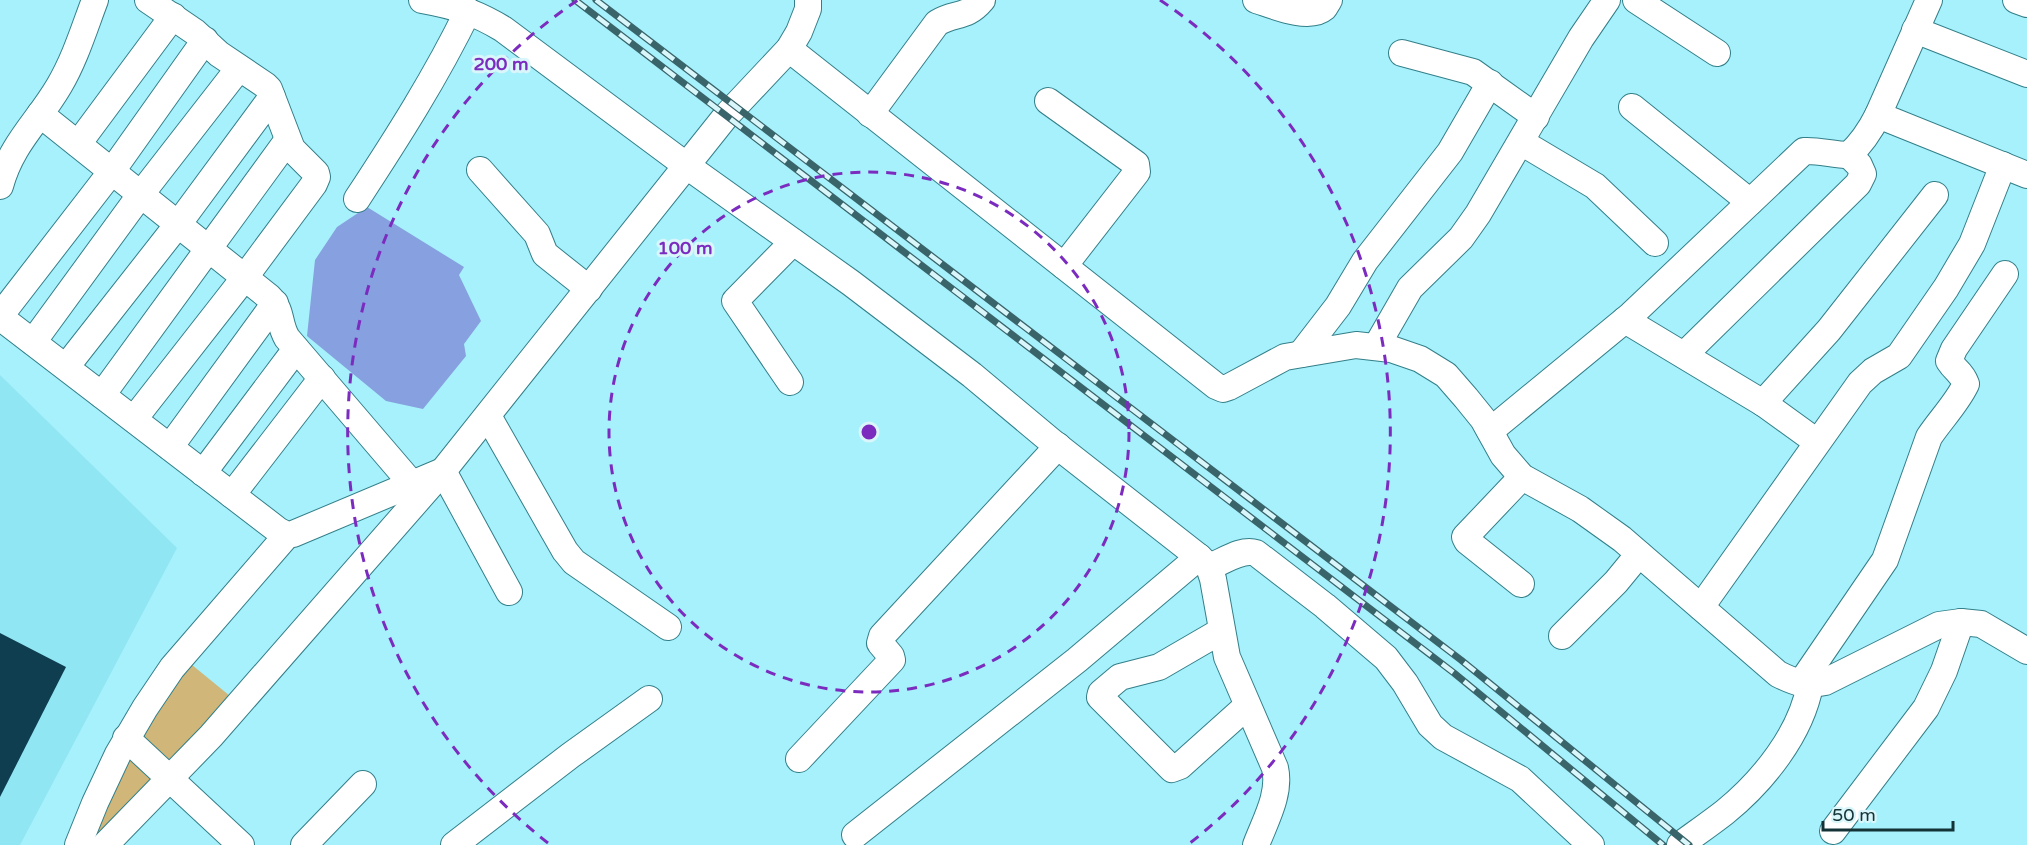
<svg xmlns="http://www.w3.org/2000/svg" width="2027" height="845" font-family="'Varela Round',sans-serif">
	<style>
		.built { fill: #91e6f3 }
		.green { fill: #d0b678 }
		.water { fill: #87a0df }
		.building { fill: #0f3e50 }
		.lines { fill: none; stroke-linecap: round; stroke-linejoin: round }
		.minor-casing { stroke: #337f89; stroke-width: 28 }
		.minor { stroke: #fff; stroke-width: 26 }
		.rail-casing { stroke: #39646a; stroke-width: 7 }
		.rail { stroke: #d9f6fa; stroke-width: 4.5; stroke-dasharray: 14; stroke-linecap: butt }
		.ring { fill: none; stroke: #7b2cbf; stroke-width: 3; stroke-dasharray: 10 8 }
		.centre { fill: #7b2cbf; stroke: #d9f6fa; stroke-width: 3 }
		.ring-label { font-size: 18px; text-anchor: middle; font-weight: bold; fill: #7b2cbf; stroke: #d9f6fa; stroke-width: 6; stroke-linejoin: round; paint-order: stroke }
	</style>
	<rect width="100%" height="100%" fill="#a6f1fc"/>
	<polygon class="built" points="0,375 177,548 20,845 0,845"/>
	<polygon class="green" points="181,656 230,696 143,794 95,845 69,845"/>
	<polygon class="water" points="367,207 464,267 459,275 481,321 464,344 466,356 423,409 386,401 307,336 315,260 337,227"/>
	<polygon class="building" points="0,633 66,667 0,797"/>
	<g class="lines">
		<defs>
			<g id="minor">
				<path d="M422,0C455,6 475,12 503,29L687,166L851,283L972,375L1051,441L1199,557L1209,567L1213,579L1227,657L1275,768C1281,794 1265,821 1256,845"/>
				<path d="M1256,0C1272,5 1309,21 1324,8C1326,6 1327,3 1329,0"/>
				<polyline points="1636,0 1717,53"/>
				<polyline points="2016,0 2027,4"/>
				<polyline points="1915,30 2027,74"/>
				<path d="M789,49L1216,386L1223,389L1229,387L1285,357L1356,345L1391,349L1420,359L1446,375L1466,398L1483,419L1503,455L1522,477L1580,509L1622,539L1778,674C1796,683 1805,686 1825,682L1939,625L1961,622L1981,624L2027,651"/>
				<polyline points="1402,53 1473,72 1536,117"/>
				<polyline points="1048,101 1136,164 1137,172 1064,266"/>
				<polyline points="1632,107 1750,202"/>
				<path d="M40,114L269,297C283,311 278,323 287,338L412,484"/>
				<path d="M870,114L937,23C955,12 966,19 982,0"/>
				<polyline points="1878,115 2027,175"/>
				<polyline points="1521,142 1595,186 1655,243"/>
				<polyline points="78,144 173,16"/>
				<polyline points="480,170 537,234 545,254 589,289"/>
				<path d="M0,186C11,144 38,122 59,86C75,59 84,29 95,0"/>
				<path d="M357,199C397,138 436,77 468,11"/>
				<polyline points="0,316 112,171 205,40"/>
				<polyline points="0,317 279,531 287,535 293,534 443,471 509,592"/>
				<polyline points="1625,320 1763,403 1817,442"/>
				<polyline points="33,342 141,194 239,68"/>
				<polyline points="1376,347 1410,288 1461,238 1478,214 1581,38 1607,0"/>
				<polyline points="1301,354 1338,306 1365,261 1450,152 1490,83"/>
				<polyline points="1684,355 1858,184 1863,174 1859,165 1849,155"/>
				<polyline points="66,367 179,223 272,97"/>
				<polyline points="790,382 735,301 793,242"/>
				<polyline points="102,395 287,141"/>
				<polyline points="1763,403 1829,330 1935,195"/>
				<polyline points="488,416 553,530 565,551 574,562 668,627"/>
				<polyline points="134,419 245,277 314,184 317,177 316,173 292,149 269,89 265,85 219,54 195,32 148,0"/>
				<path d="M1490,431L1631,315L1804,151C1819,150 1833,155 1849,155C1862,143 1870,131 1878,115L1929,0"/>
				<polyline points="170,447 275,303"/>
				<polyline points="203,473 296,349"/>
				<polyline points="232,495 322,378"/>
				<path d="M1209,567C1223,562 1241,548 1256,553L1325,606L1386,658L1405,683L1430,725L1443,737L1520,779L1591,845"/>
				<polyline points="1521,584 1467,541 1465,537 1522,477"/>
				<polyline points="1701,607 1860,383 1873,371 1899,356 1946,288 1972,244 2003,165"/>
				<polyline points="1221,631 1159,667 1120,677 1101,693 1100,697 1172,769 1180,766 1247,706"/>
				<polyline points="1562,636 1616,582 1639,554"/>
				<path d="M1801,683L1885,560L1929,437C1941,419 1957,403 1966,384C1961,371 1956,372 1949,361L1954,349L2005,274"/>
				<polyline points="126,738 241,845"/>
				<polyline points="799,759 892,660 891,656 880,643 882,636 1058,446"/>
				<polyline points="1833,831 1926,708 1944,671 1961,622"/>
				<polyline points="855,835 1077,660 1199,557"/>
				<polyline points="78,845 95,803 118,754 145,708 172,668 287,535"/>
				<polyline points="105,845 211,736 443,471 726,116 789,49 799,32 808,9 808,0"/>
				<polyline points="304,845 363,784"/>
				<polyline points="454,845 571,755 649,699"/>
				<path d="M1680,845C1695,834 1711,823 1725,812C1763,781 1801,734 1810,685"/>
			</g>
		</defs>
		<use href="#minor" class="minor-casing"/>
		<use href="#minor" class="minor"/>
		<defs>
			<g id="rail">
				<polyline points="575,0 1454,673 1663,845"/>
				<polyline points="596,0 1461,660 1689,845"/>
			</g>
		</defs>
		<use href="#rail" class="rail-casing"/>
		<use href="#rail" class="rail"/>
	</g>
	<g class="ring">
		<circle cx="869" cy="432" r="260"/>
		<path d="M548 843A521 521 0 0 1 578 0M1160 0A521 521 0 0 1 1190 843"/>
	</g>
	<circle cx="869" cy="432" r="9" class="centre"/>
	<g class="ring-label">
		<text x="501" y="70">200 m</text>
		<text x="685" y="254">100 m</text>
	</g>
	<path d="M1823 821v9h130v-9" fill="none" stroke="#143337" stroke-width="3"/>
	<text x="1832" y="821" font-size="18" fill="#143337" stroke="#d9f6fa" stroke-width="4.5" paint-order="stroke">50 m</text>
</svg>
